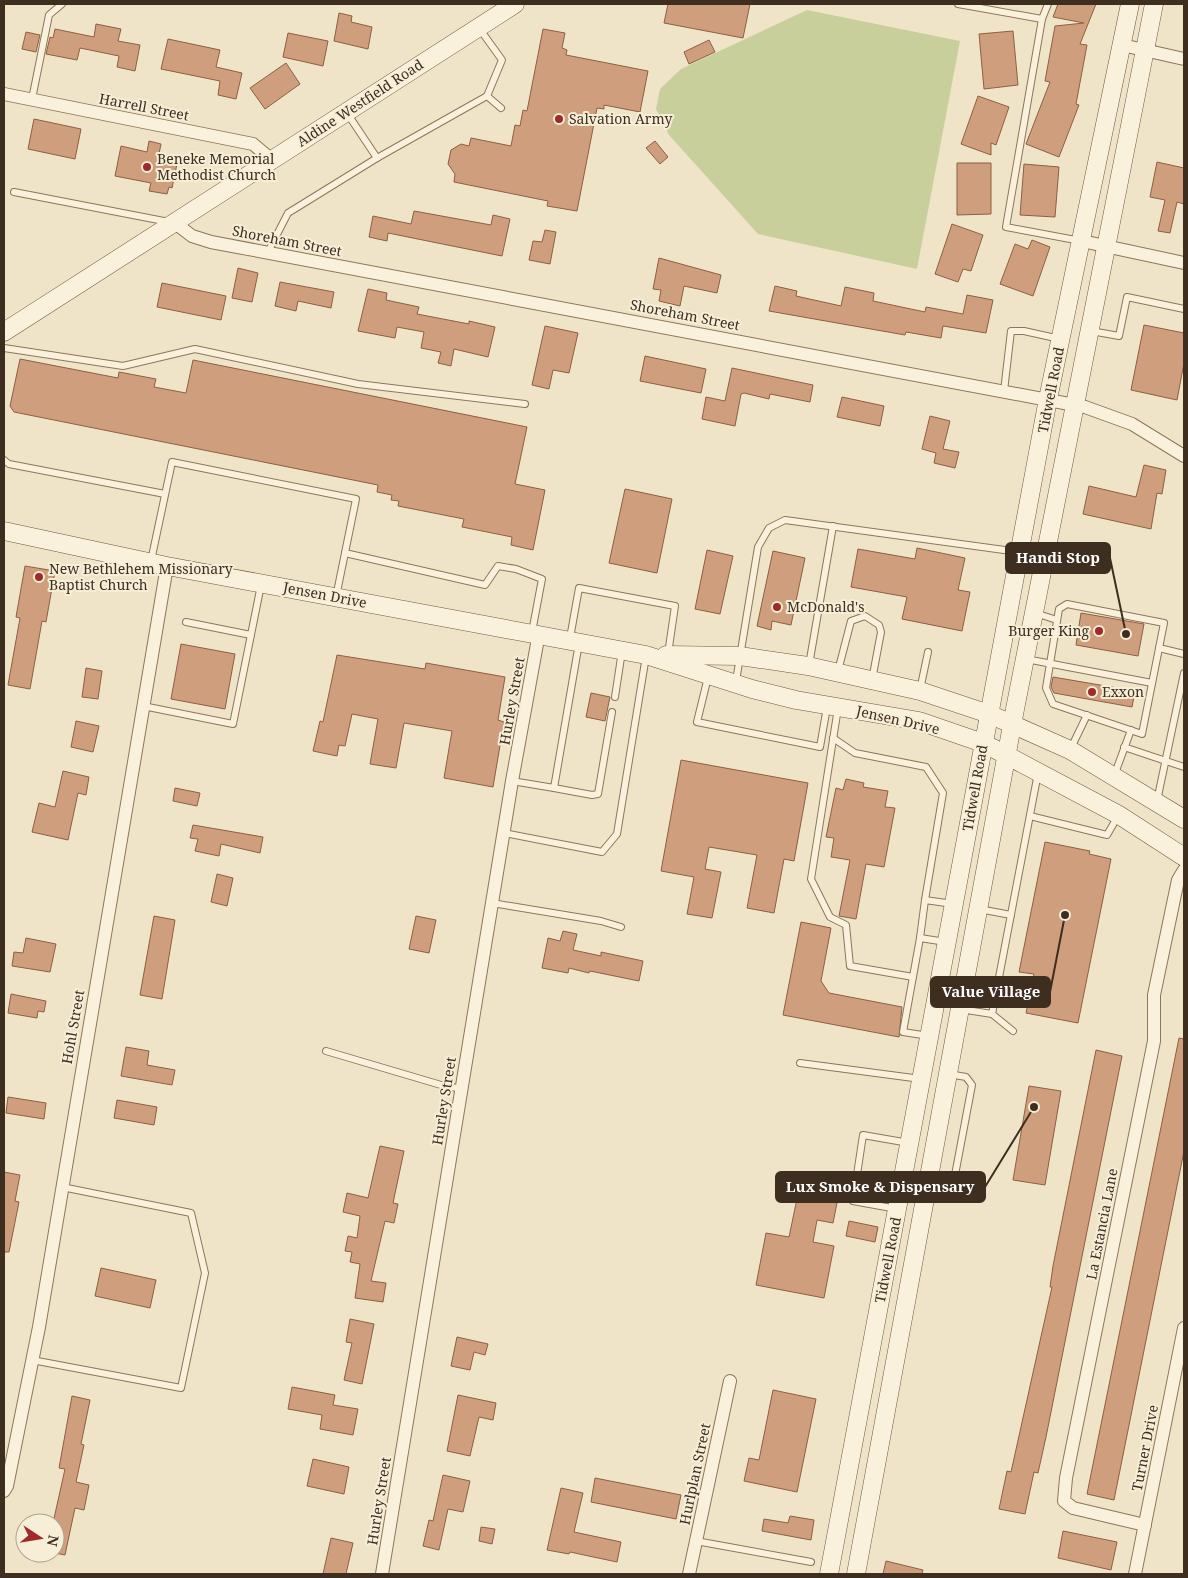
<svg xmlns="http://www.w3.org/2000/svg" width="1188" height="1578" font-family="'Noto Serif',serif">
	<style>
		.green { fill: #c9cf9b }
		.building { fill: #cf9f7d; stroke: #8d5f41 }
		.lines { fill: none; stroke-linecap: round; stroke-linejoin: round }
		.service-casing { stroke: #8d765c; stroke-width: 8 }
		.minor-casing { stroke: #8d765c; stroke-width: 14 }
		.secondary-casing { stroke: #6f573f; stroke-width: 19 }
		.service { stroke: #faf1dc; stroke-width: 6 }
		.minor { stroke: #faf1dc; stroke-width: 12 }
		.secondary { stroke: #faf1dc; stroke-width: 18 }
		.poi-dot { fill: #9e2a2b; stroke: #f7eed8; stroke-width: 2 }
		.labels { text-anchor: middle; stroke-width: 4; stroke-linejoin: round; paint-order: stroke }
		.street-label { font-size: 14px; fill: #3d2e20; stroke: #f7eed8 }
		.poi-label { font-size: 14px; fill: #3d2e20; stroke: #f7eed8; text-anchor: start }
		.leader { fill: none; stroke: #3d2e20; stroke-width: 2 }
		.callout-dot { fill: #3d2e20; stroke: #f7eed8; stroke-width: 2 }
		.callout { fill: #3d2e20; stroke: #3d2e20; stroke-width: 2 }
		.callout-label { font-size: 15px; text-anchor: middle; font-weight: bold; fill: #fff }
	</style>
	<rect width="100%" height="100%" fill="#f0e4c8"/>
	<polygon class="green" points="807,10 960,41 917,269 758,234 669,135 656,109 660,89 681,69"/>
	<g class="building">
		<polygon points="668,4 750,4 743,38 664,23"/>
		<polygon points="1058,4 1096,4 1080,44 1087,45 1076,104 1079,105 1059,157 1026,144 1050,82 1045,81 1055,26 1084,23 1053,17"/>
		<polygon points="339,13 352,16 351,22 372,27 368,49 334,41"/>
		<polygon points="96,24 121,29 118,41 140,45 135,71 117,67 119,56 80,48 77,60 46,54 50,37 53,38 55,29 94,37"/>
		<polygon points="543,29 565,33 562,48 567,50 566,55 648,71 640,112 604,105 604,109 597,108 577,211 547,206 548,201 454,182 455,174 448,164 451,150 461,144 469,146 471,138 511,146 515,125 520,126 523,110 527,111"/>
		<polygon points="1013,31 1018,85 984,89 979,34"/>
		<polygon points="26,32 40,35 36,52 22,49"/>
		<polygon points="288,33 328,41 323,66 283,57"/>
		<polygon points="168,39 220,50 216,67 242,73 236,99 218,95 220,81 161,69"/>
		<polygon points="709,40 715,52 689,64 684,52"/>
		<polygon points="286,63 300,84 265,109 250,88"/>
		<polygon points="978,96 1009,107 996,145 991,143 991,155 961,144"/>
		<polygon points="34,119 81,129 75,159 28,149"/>
		<polygon points="149,141 161,144 159,154 178,159 172,188 169,187 167,194 149,191 151,183 115,176 121,146 147,152"/>
		<polygon points="655,141 668,157 660,164 646,148"/>
		<polygon points="1157,162 1184,168 1184,204 1177,202 1170,233 1158,231 1165,200 1150,197"/>
		<polygon points="957,163 991,163 991,214 957,215"/>
		<polygon points="1024,164 1059,167 1055,217 1020,215"/>
		<polygon points="414,211 491,225 493,215 510,219 502,256 388,233 387,241 369,237 373,216 411,224"/>
		<polygon points="952,224 983,235 971,271 963,269 958,282 935,274"/>
		<polygon points="545,230 556,232 550,264 529,260 533,241 542,242"/>
		<polygon points="1032,240 1050,247 1033,296 1000,284 1015,244 1028,249"/>
		<polygon points="659,258 721,275 717,293 684,286 680,306 659,301 661,290 653,289"/>
		<polygon points="238,268 258,273 252,302 232,298"/>
		<polygon points="280,282 334,292 331,308 298,301 296,311 275,306"/>
		<polygon points="162,283 226,296 221,320 157,307"/>
		<polygon points="775,286 797,291 796,296 841,306 845,287 874,293 873,301 925,312 926,307 963,314 967,295 993,300 986,333 943,326 941,338 906,332 905,335 769,311"/>
		<polygon points="368,289 387,293 386,300 419,307 417,314 469,324 469,321 495,327 488,357 454,349 451,366 438,363 441,352 421,348 424,332 397,327 395,338 358,331"/>
		<polygon points="1144,325 1184,333 1184,363 1177,400 1131,390"/>
		<polygon points="545,326 578,333 569,373 553,370 549,389 532,385"/>
		<polygon points="645,356 706,369 701,393 640,381"/>
		<polygon points="20,359 118,378 119,372 156,379 154,387 186,393 193,360 527,427 515,484 545,490 533,550 511,545 512,537 462,527 464,519 398,506 399,501 391,500 392,495 377,492 378,485 14,412 10,406"/>
		<polygon points="732,368 813,385 810,402 770,394 769,399 744,393 741,394 735,426 702,419 706,397 725,401"/>
		<polygon points="842,397 884,406 880,426 837,417"/>
		<polygon points="930,416 950,421 943,449 959,452 955,468 934,463 936,453 922,449"/>
		<polygon points="1144,465 1166,470 1162,494 1157,493 1151,529 1083,514 1089,486 1136,497"/>
		<polygon points="625,489 672,499 657,573 609,563"/>
		<polygon points="917,548 965,558 958,590 970,592 962,631 902,619 907,597 851,587 858,549 915,559"/>
		<polygon points="707,550 733,556 720,614 695,609"/>
		<polygon points="773,551 805,558 791,625 772,621 771,630 757,626"/>
		<polygon points="25,566 55,571 46,622 42,621 30,689 8,685 20,618 16,617"/>
		<polygon points="1081,613 1144,624 1138,656 1076,645"/>
		<polygon points="181,644 235,654 225,709 171,699"/>
		<polygon points="337,655 425,669 426,663 505,677 498,720 504,722 493,787 444,778 452,731 404,723 396,768 370,764 378,719 352,714 345,746 339,745 337,756 313,751 320,721 323,722"/>
		<polygon points="86,668 102,671 98,699 82,697"/>
		<polygon points="1053,677 1135,691 1132,707 1054,693 1051,687"/>
		<polygon points="591,693 610,697 605,721 586,717"/>
		<polygon points="76,721 99,726 93,752 71,747"/>
		<polygon points="681,760 808,783 794,861 784,859 774,913 747,908 757,855 709,847 705,869 721,872 712,918 687,914 694,877 661,871"/>
		<polygon points="63,771 89,777 86,795 78,793 68,840 32,832 39,803 55,807"/>
		<polygon points="846,779 864,783 863,787 888,791 885,807 895,808 884,867 866,864 856,919 839,916 850,860 831,857 834,838 826,837 836,788 843,790"/>
		<polygon points="175,788 200,793 197,806 173,801"/>
		<polygon points="193,825 263,837 260,853 221,844 219,856 195,851 198,839 190,838"/>
		<polygon points="1045,842 1090,851 1089,854 1111,859 1078,1023 1026,1013 1034,974 1019,972"/>
		<polygon points="217,874 233,878 227,906 211,902"/>
		<polygon points="154,916 175,920 162,999 140,995"/>
		<polygon points="416,916 436,920 429,953 409,949"/>
		<polygon points="801,922 831,928 821,981 829,993 902,1007 899,1037 783,1015"/>
		<polygon points="563,931 577,934 573,950 601,956 601,952 643,961 639,981 590,971 589,973 569,968 568,973 542,968 548,938 560,941"/>
		<polygon points="26,938 56,944 50,972 12,966 14,952 23,953"/>
		<polygon points="11,994 46,1001 44,1012 38,1011 37,1018 8,1013"/>
		<polygon points="1179,1038 1184,1039 1184,1151 1114,1500 1087,1494"/>
		<polygon points="126,1047 149,1051 147,1065 175,1070 172,1085 121,1076"/>
		<polygon points="1096,1050 1122,1056 1046,1437 1038,1473 1034,1472 1025,1514 999,1509 1007,1471 1011,1472 1052,1287 1050,1287 1053,1266"/>
		<polygon points="1029,1086 1061,1091 1045,1185 1013,1180"/>
		<polygon points="8,1097 46,1103 44,1119 6,1113"/>
		<polygon points="117,1100 157,1107 154,1125 114,1118"/>
		<polygon points="380,1146 404,1151 393,1203 398,1204 394,1223 385,1221 371,1281 386,1283 383,1302 355,1298 360,1264 350,1262 352,1252 345,1251 348,1236 357,1238 360,1216 343,1212 347,1193 368,1198"/>
		<polygon points="4,1172 20,1175 15,1201 19,1202 9,1252 4,1252"/>
		<polygon points="798,1194 837,1203 833,1223 817,1220 813,1242 834,1246 824,1298 756,1285 766,1233 789,1237"/>
		<polygon points="849,1221 878,1227 875,1242 846,1236"/>
		<polygon points="101,1268 156,1280 150,1308 95,1296"/>
		<polygon points="350,1319 374,1324 362,1384 344,1380 352,1343 346,1342"/>
		<polygon points="457,1337 488,1344 485,1355 474,1352 470,1370 451,1366"/>
		<polygon points="292,1387 335,1395 333,1405 358,1409 353,1435 320,1429 322,1415 288,1409"/>
		<polygon points="773,1390 816,1399 797,1492 744,1481 749,1458 759,1460"/>
		<polygon points="458,1395 496,1403 493,1420 479,1417 470,1456 447,1451"/>
		<polygon points="72,1396 90,1400 81,1444 84,1445 76,1482 89,1485 84,1510 75,1508 65,1555 55,1553 55,1523 53,1523 65,1469 59,1468"/>
		<polygon points="313,1459 349,1467 344,1494 307,1486"/>
		<polygon points="443,1475 470,1481 463,1512 448,1509 439,1550 423,1546 429,1520 433,1521"/>
		<polygon points="595,1478 681,1495 676,1519 591,1502"/>
		<polygon points="561,1488 583,1493 574,1532 621,1542 617,1562 570,1552 569,1554 547,1550"/>
		<polygon points="790,1516 814,1520 811,1540 762,1531 764,1519 788,1523"/>
		<polygon points="481,1527 495,1529 492,1544 479,1541"/>
		<polygon points="1063,1531 1117,1542 1111,1570 1058,1558"/>
		<polygon points="331,1538 353,1543 346,1574 323,1574"/>
		<polygon points="886,1561 923,1570 922,1574 883,1574"/>
	</g>
	<g class="lines">
		<defs>
			<g id="service">
				<polyline points="958,4 1042,19 1048,4"/>
				<polyline points="1042,19 1006,227 1081,241"/>
				<polyline points="479,28 502,60 487,96"/>
				<polyline points="32,99 49,15 62,4"/>
				<polyline points="347,113 377,158 487,96 501,108"/>
				<polyline points="14,192 169,222"/>
				<polyline points="268,252 288,213 377,158"/>
				<polyline points="1091,331 1119,336 1127,297 1184,309"/>
				<polyline points="4,348 123,366 195,349 358,384 525,404"/>
				<polyline points="1004,391 1011,331 1024,331 1060,339"/>
				<polyline points="4,460 9,464 165,494"/>
				<polyline points="345,553 485,585 498,566 516,569 542,579 532,632"/>
				<polyline points="151,561 172,462 356,499 336,597"/>
				<polygon points="1067,604 1164,623 1142,734 1053,704 1046,688 1059,609"/>
				<polyline points="1035,613 1057,620"/>
				<polyline points="186,622 251,635"/>
				<polyline points="570,638 579,588 675,606 668,654"/>
				<polyline points="1159,648 1184,654"/>
				<polyline points="1026,659 1152,683"/>
				<polyline points="809,665 833,526"/>
				<polyline points="838,671 851,621 865,616 879,625 881,632 872,680"/>
				<polyline points="708,677 697,722 820,747 827,707"/>
				<polyline points="736,681 758,547 769,528 785,520 1019,552"/>
				<polyline points="920,690 928,652"/>
				<polyline points="615,697 622,651"/>
				<polyline points="143,706 233,724 261,585"/>
				<polyline points="838,708 811,879 830,917 846,925 850,966 913,977"/>
				<polyline points="833,738 855,753 926,767 943,793 925,900"/>
				<polyline points="1124,747 1184,767"/>
				<polyline points="1071,748 1087,715"/>
				<polyline points="1114,776 1131,730"/>
				<polyline points="512,781 554,788 579,643"/>
				<polyline points="554,788 592,795 598,794 612,712"/>
				<polyline points="1157,801 1184,673"/>
				<polyline points="1030,816 1107,835 1118,816"/>
				<polyline points="504,833 602,852 617,834 646,656"/>
				<polyline points="492,903 601,921 621,927"/>
				<polyline points="979,909 1011,915"/>
				<polyline points="920,938 925,900 953,904"/>
				<polyline points="960,1009 992,1014 1038,773"/>
				<polyline points="992,1014 1013,1031"/>
				<polyline points="929,1036 903,1032 920,938 946,942"/>
				<polyline points="326,1051 441,1085 462,1089"/>
				<polyline points="800,1063 921,1079"/>
				<polyline points="930,1175 946,1179 955,1175 972,1085 966,1077 949,1074"/>
				<polyline points="897,1209 853,1201 863,1135 909,1143"/>
				<polyline points="32,1360 181,1388 205,1273 191,1213 62,1187"/>
				<polyline points="696,1541 811,1562"/>
			</g>
			<g id="minor">
				<polyline points="1122,45 1184,59"/>
				<polyline points="4,94 253,144 272,160"/>
				<polyline points="175,223 192,236 211,242 1085,407 1132,424 1184,456"/>
				<polyline points="1082,241 1184,263"/>
				<polyline points="4,1491 7,1486 39,1327 167,566"/>
				<polyline points="1145,1525 1073,1508 1064,1501 1066,1478 1154,1041 1154,995 1178,880 1184,870"/>
				<polyline points="382,1574 512,781 539,633"/>
				<polyline points="689,1574 730,1381"/>
				<polyline points="1135,1574 1184,1328"/>
			</g>
			<g id="secondary">
				<polyline points="4,332 515,4"/>
				<polyline points="4,531 167,566 646,655 752,689 796,700 919,721 983,743 1006,755 1119,815 1184,857"/>
				<polyline points="666,655 740,656 808,666 920,691 989,714 1070,750 1184,819"/>
				<polyline points="829,1574 1048,399 1130,4"/>
				<polyline points="856,1574 1015,709 1154,4"/>
			</g>
		</defs>
		<use href="#service" class="service-casing"/>
		<use href="#minor" class="minor-casing"/>
		<use href="#secondary" class="secondary-casing"/>
		<use href="#service" class="service"/>
		<use href="#minor" class="minor"/>
		<use href="#secondary" class="secondary"/>
	</g>
	<g class="poi-dot">
		<circle cx="559" cy="119" r="5"/>
		<circle cx="147" cy="167" r="5"/>
		<circle cx="39" cy="577" r="5"/>
		<circle cx="777" cy="607" r="5"/>
		<circle cx="1099" cy="631" r="5"/>
		<circle cx="1092" cy="692" r="5"/>
	</g>
	<g class="labels">
		<g class="street-label">
			<text transform="translate(360 103) rotate(-33)" y="5">Aldine Westfield Road</text>
			<text transform="translate(144 107) rotate(11)" y="5">Harrell Street</text>
			<text transform="translate(287 241) rotate(11)" y="5">Shoreham Street</text>
			<text transform="translate(685 315) rotate(11)" y="5">Shoreham Street</text>
			<text transform="translate(1051 390) rotate(-79)" y="5">Tidwell Road</text>
			<text transform="translate(325 595) rotate(11)" y="5">Jensen Drive</text>
			<text transform="translate(512 701) rotate(-80)" y="5">Hurley Street</text>
			<text transform="translate(898 720) rotate(13)" y="5">Jensen Drive</text>
			<text transform="translate(975 788) rotate(-80)" y="5">Tidwell Road</text>
			<text transform="translate(73 1027) rotate(-80)" y="5">Hohl Street</text>
			<text transform="translate(444 1101) rotate(-81)" y="5">Hurley Street</text>
			<text transform="translate(1102 1224) rotate(-79)" y="5">La Estancia Lane</text>
			<text transform="translate(888 1260) rotate(-79)" y="5">Tidwell Road</text>
			<text transform="translate(1145 1448) rotate(-79)" y="5">Turner Drive</text>
			<text transform="translate(695 1474) rotate(-78)" y="5">Hurlplan Street</text>
			<text transform="translate(379 1501) rotate(-81)" y="5">Hurley Street</text>
		</g>
		<g class="poi-label">
			<text x="569" y="124">Salvation Army</text>
			<text x="157" y="164">Beneke Memorial<tspan x="157" dy="16">Methodist Church</tspan></text>
			<text x="49" y="574">New Bethlehem Missionary<tspan x="49" dy="16">Baptist Church</tspan></text>
			<text x="787" y="612">McDonald's</text>
			<text x="1089" y="636" text-anchor="end">Burger King</text>
			<text x="1102" y="697">Exxon</text>
		</g>
	</g>
	<path class="leader" d="M1126 634L1110 558M1065 915L1050 992M1034 1107L985 1187"/>
	<g class="callout-dot">
		<circle cx="1126" cy="634" r="5"/>
		<circle cx="1065" cy="915" r="5"/>
		<circle cx="1034" cy="1107" r="5"/>
	</g>
	<g class="callout">
		<rect x="1006" y="543" width="104" height="30" rx="5"/>
		<rect x="931" y="977" width="119" height="30" rx="5"/>
		<rect x="776" y="1172" width="209" height="30" rx="5"/>
	</g>
	<g class="callout-label">
		<text x="1058" y="563">Handi Stop</text>
		<text x="991" y="997">Value Village</text>
		<text x="880" y="1192">Lux Smoke &amp; Dispensary</text>
	</g>
	<rect width="1188" height="1578" fill="none" stroke="#3d2e20" stroke-width="10"/>
	<g transform="translate(40 1538) rotate(102)"><circle r="24" fill="#f7eed8" stroke="#ada18e"/>
	<path d="M0-4L9 19L0 12L-9 19Z" fill="#9e2a2b"/>
	<text y="-8" font-size="14" font-weight="bold" text-anchor="middle" fill="#3d2e20">N</text>
	</g>
</svg>
